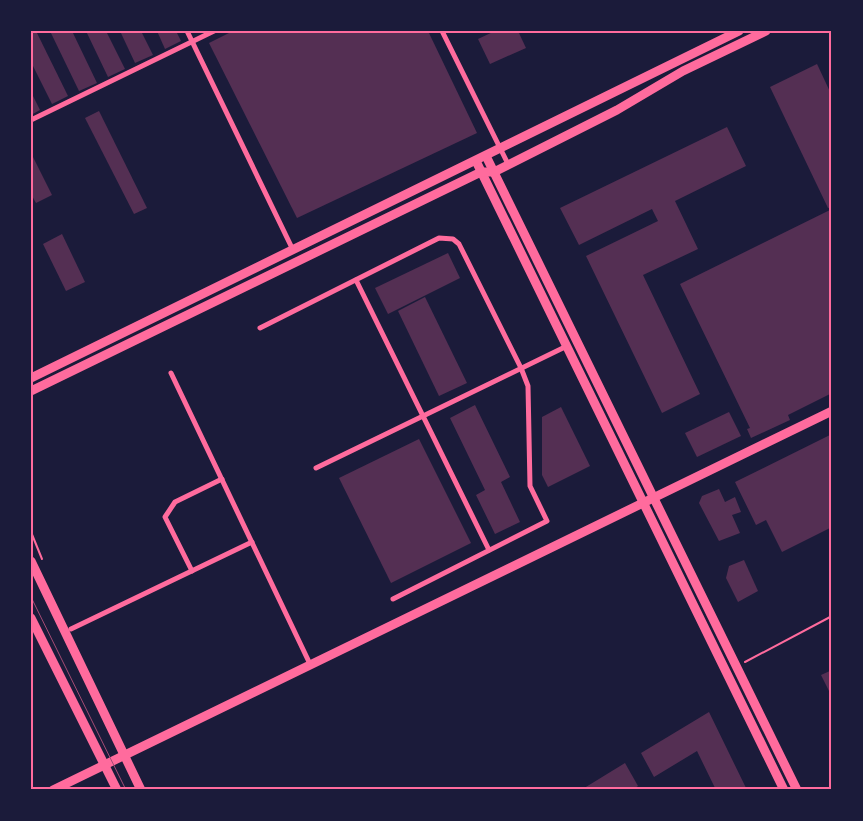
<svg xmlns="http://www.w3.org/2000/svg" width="863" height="821" font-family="Manrope,sans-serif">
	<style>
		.building { fill: #542f53 }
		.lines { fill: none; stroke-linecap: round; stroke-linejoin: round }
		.path { stroke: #ff6b9d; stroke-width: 2 }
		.minor { stroke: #ff6b9d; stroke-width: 5 }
		.tertiary { stroke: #ff6b9d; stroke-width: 9 }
		.secondary { stroke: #ff6b9d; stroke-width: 9 }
		.tram { stroke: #a44b75; stroke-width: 1 }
		.neatline { fill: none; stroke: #ff6b9d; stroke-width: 2 }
	</style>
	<rect width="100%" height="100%" fill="#1b1b3a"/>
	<g class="building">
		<polygon points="31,31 36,31 68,96 52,104 31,62"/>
		<polygon points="50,31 72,31 97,83 79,91"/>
		<polygon points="86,31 106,31 125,69 108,77"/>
		<polygon points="120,31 141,31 153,55 135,63"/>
		<polygon points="157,31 176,31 181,41 165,49"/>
		<polygon points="233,31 428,31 477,133 297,218 209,43"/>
		<polygon points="495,31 518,31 526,48 490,64 478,39"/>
		<polygon points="817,64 832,96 832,207 828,208 770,87"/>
		<polygon points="31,92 40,110 31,115"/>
		<polygon points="99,111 147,208 134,214 85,118"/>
		<polygon points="727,127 746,166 675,201 698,249 643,275 700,394 662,413 586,256 658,221 652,209 579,245 560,208"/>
		<polygon points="31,153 52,195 36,203 31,194"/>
		<polygon points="832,209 832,393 788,415 790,420 751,438 747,429 750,428 680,284"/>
		<polygon points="62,234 85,282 66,291 43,244"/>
		<polygon points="448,253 460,278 388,314 375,288"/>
		<polygon points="425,297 467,383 439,396 398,311"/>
		<polygon points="475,405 510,477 501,482 520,522 495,534 476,495 485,490 450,418"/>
		<polygon points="561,407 590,466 548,487 542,475 542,417"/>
		<polygon points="729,412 741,436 697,457 685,433"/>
		<polygon points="832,434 832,527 782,552 766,520 756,525 735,482"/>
		<polygon points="419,439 471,543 391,583 339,478"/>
		<polygon points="719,489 725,502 735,497 741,512 732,515 740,533 719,541 699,503 702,496"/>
		<polygon points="744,560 758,591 738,602 726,578 729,566"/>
		<polygon points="832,670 832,697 821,675"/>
		<polygon points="709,712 747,790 716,790 697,751 654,777 641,753"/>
		<polygon points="625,763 638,786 632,790 581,790"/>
	</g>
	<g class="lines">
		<g class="path">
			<polyline points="31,532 42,559"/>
			<polyline points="745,662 832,616"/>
		</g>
		<g class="minor">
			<polyline points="187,31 293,250"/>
			<polyline points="442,31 508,164"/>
			<polyline points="31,120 214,31"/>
			<polyline points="356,280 489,550"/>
			<polyline points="260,328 439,238 453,239 459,244 521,368 528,386 530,486 547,521 393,599"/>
			<polyline points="171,373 310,664"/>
			<polyline points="316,468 567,346"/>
			<polyline points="192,571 165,517 175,502 222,479"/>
			<polyline points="71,629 252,542"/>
		</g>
		<g class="tertiary">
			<polyline points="486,156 797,790"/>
			<polyline points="476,161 784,790"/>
			<polyline points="53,790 832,411"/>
		</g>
		<g class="secondary">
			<polyline points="31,378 739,31"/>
			<polyline points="31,391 481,172 494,172 617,110 683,71 766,31"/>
			<polyline points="31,561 141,790"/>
			<polyline points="31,618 117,790"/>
		</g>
		<polyline class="tram" points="31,597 126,790"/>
	</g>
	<rect width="863" height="821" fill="none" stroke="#1b1b3a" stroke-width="65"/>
	<rect x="32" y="32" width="798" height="756" class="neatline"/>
</svg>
